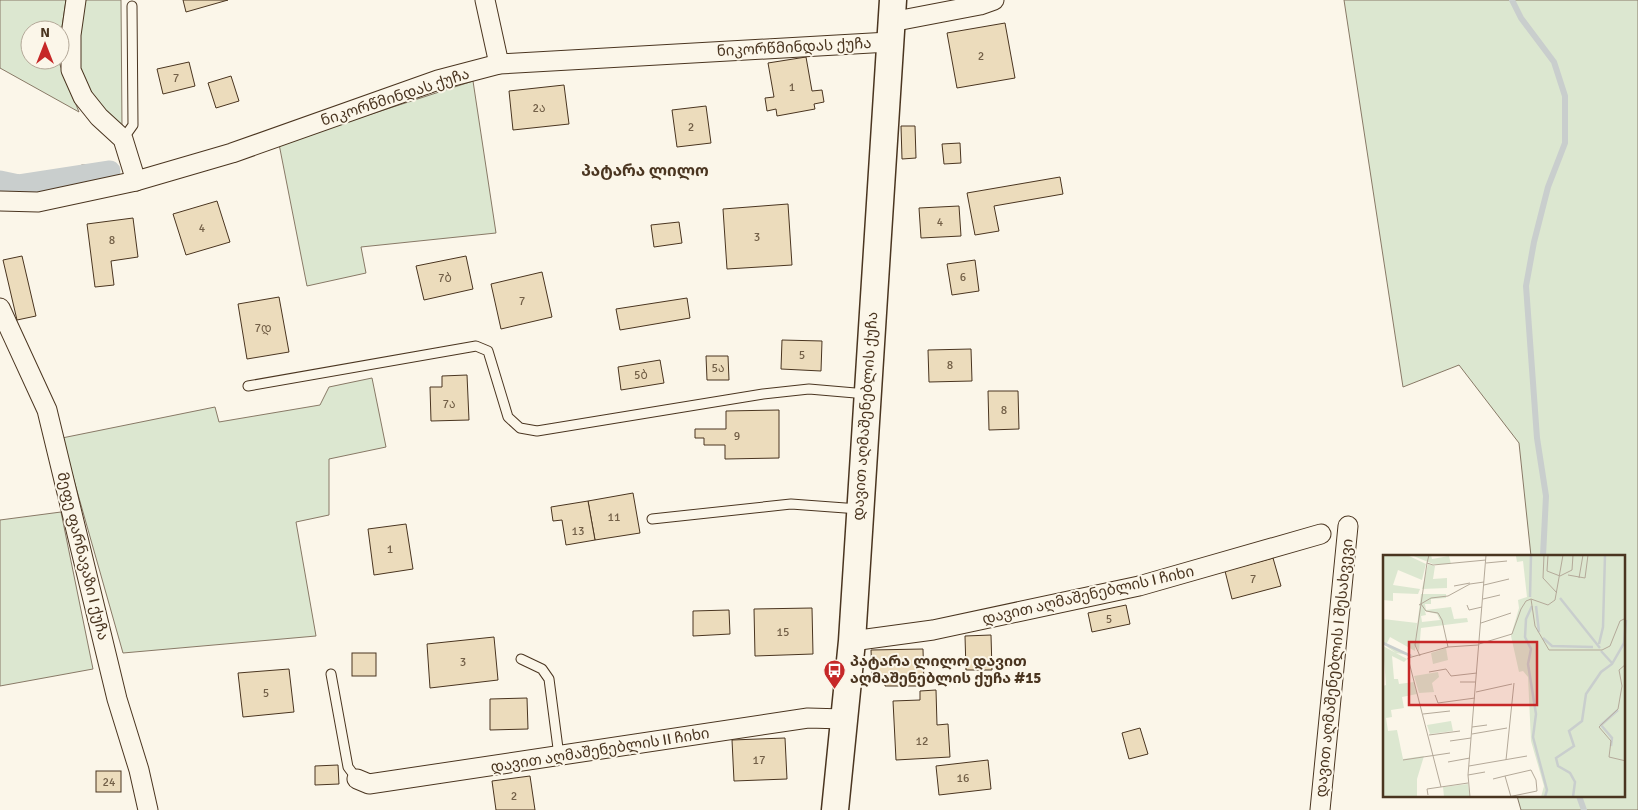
<svg xmlns="http://www.w3.org/2000/svg" width="1638" height="810" font-family="Signika,'Noto Sans Georgian',sans-serif">
	<style>
		.green { fill: #dce7d0; stroke: #887966 }
		.lines { fill: none; stroke-linecap: round; stroke-linejoin: round }
		.stream { stroke: #c9cecd; stroke-width: 6 }
		.canal { stroke: #c9cecd; stroke-width: 21 }
		.building { fill: #ecdcbc; stroke: #4a3520 }
		.lane-casing { stroke: #4a3520; stroke-width: 11 }
		.street-casing { stroke: #4a3520; stroke-width: 21 }
		.secondary-casing { stroke: #4a3520; stroke-width: 29 }
		.lane { stroke: #fbf6e9; stroke-width: 9 }
		.street { stroke: #fbf6e9; stroke-width: 19 }
		.secondary { stroke: #fbf6e9; stroke-width: 26 }
		.labels { text-anchor: middle; stroke-width: 4; stroke-linejoin: round; paint-order: stroke }
		.number-label { font-size: 12px; fill: #725f47 }
		.street-label { font-size: 15px; fill: #4a3520; stroke: #fbf6e9 }
		.poi-label { font-size: 15px; font-weight: bold; fill: #4a3520; stroke: #fbf6e9; text-anchor: start }
		.neighbourhood-label { font-size: 16px; font-weight: bold; fill: #4a3520; stroke: #fbf6e9 }
		.inset-river { fill: none; stroke: #c9cecd; stroke-width: 2.5 }
		.inset-road { fill: none; stroke: #b4a999; stroke-width: 1 }
		.view { fill: #c62828; fill-opacity: 0.15; stroke: #c62828; stroke-width: 2.5 }
		.inset-edge { fill: none; stroke: #4a3520; stroke-width: 2.5 }
	</style>
	<rect width="100%" height="100%" fill="#fbf6e9"/>
	<g class="green">
		<polygon points="0,0 66,0 60,40 60,30 30,30 30,60 58,60 79,112 0,68"/>
		<polygon points="81,0 121,0 122,127 99,103 80,75 77,32"/>
		<polygon points="1344,0 1638,0 1638,810 1521,810 1517,796 1624,796 1624,556 1531,556 1519,443 1459,365 1403,387"/>
		<polygon points="473,81 496,233 361,247 366,273 307,286 279,144"/>
		<polygon points="82,165 115,165 120,176 24,196 0,191 0,177 57,175"/>
		<polygon points="372,378 386,447 329,459 329,515 296,522 316,636 123,653 62,438 215,407 219,422 320,405 329,387"/>
		<polygon points="61,512 93,669 0,686 0,520"/>
	</g>
	<g class="lines">
		<g class="stream">
			<polyline points="1512,0 1521,18 1554,62 1565,96 1565,143 1548,187 1534,242 1526,286 1537,438 1546,496 1543,556"/>
			<polyline points="1579,796 1584,810"/>
		</g>
		<polyline class="canal" points="0,181 19,185 110,171"/>
	</g>
	<g class="building">
		<polygon points="183,0 228,0 186,12"/>
		<polygon points="1005,23 1015,78 957,88 947,33"/>
		<polygon points="806,57 812,91 822,90 824,102 814,104 815,109 777,116 776,109 767,111 765,98 774,97 768,63"/>
		<polygon points="189,62 195,86 163,94 157,69"/>
		<polygon points="231,76 239,101 216,108 208,83"/>
		<polygon points="564,85 569,124 513,130 509,91"/>
		<polygon points="706,106 711,143 677,147 672,110"/>
		<polygon points="901,126 915,126 916,158 902,159"/>
		<polygon points="960,143 961,163 944,164 942,144"/>
		<polygon points="1060,177 1063,194 994,206 999,231 975,235 967,193"/>
		<polygon points="217,201 230,242 186,255 173,214"/>
		<polygon points="788,204 792,265 727,269 723,209"/>
		<polygon points="959,206 961,236 921,238 919,208"/>
		<polygon points="133,218 138,257 111,261 114,285 95,287 87,224"/>
		<polygon points="679,222 682,243 654,247 651,225"/>
		<polygon points="22,256 36,316 17,320 3,260"/>
		<polygon points="466,256 473,289 424,300 416,266"/>
		<polygon points="975,260 979,291 952,295 947,264"/>
		<polygon points="542,272 552,317 501,329 491,284"/>
		<polygon points="279,297 289,352 247,359 238,304"/>
		<polygon points="687,298 690,318 620,330 616,309"/>
		<polygon points="782,340 822,341 821,371 781,369"/>
		<polygon points="971,349 972,381 929,382 928,350"/>
		<polygon points="706,356 728,356 729,380 707,380"/>
		<polygon points="660,360 664,383 621,390 618,367"/>
		<polygon points="467,375 469,420 431,421 430,387 442,387 442,376"/>
		<polygon points="988,391 1018,391 1019,429 989,430"/>
		<polygon points="779,410 779,458 725,459 725,445 704,445 704,438 695,438 695,429 726,429 726,411"/>
		<polygon points="633,493 640,533 595,540 588,501"/>
		<polygon points="588,501 595,540 566,545 562,520 553,521 551,507"/>
		<polygon points="406,524 413,569 374,575 368,529"/>
		<polygon points="1273,558 1281,586 1232,599 1225,571"/>
		<polygon points="1126,605 1130,624 1092,632 1088,613"/>
		<polygon points="812,608 813,654 755,656 754,609"/>
		<polygon points="729,610 730,634 693,636 693,611"/>
		<polygon points="991,635 992,670 966,670 965,636"/>
		<polygon points="494,637 498,680 430,688 427,644"/>
		<polygon points="923,649 924,686 885,686 885,675 872,675 871,650"/>
		<rect x="352" y="653" width="24" height="23"/>
		<polygon points="289,669 294,712 243,717 238,673"/>
		<polygon points="936,690 937,725 948,724 950,757 896,760 893,701 920,700 920,691"/>
		<polygon points="527,698 528,729 490,730 490,699"/>
		<polygon points="1140,728 1148,754 1129,759 1122,733"/>
		<polygon points="785,738 787,779 734,781 732,740"/>
		<polygon points="988,760 991,789 939,795 936,766"/>
		<polygon points="338,765 339,784 315,785 315,766"/>
		<rect x="96" y="771" width="25" height="21"/>
		<polygon points="530,776 535,810 496,810 492,781"/>
	</g>
	<g class="lines">
		<defs>
			<g id="lane">
				<polyline points="123,139 133,125 132,6"/>
				<polyline points="248,386 476,346 488,351 508,417 520,428 537,431 763,394 809,389 867,394"/>
				<polyline points="652,519 791,504 859,509"/>
				<polyline points="521,659 542,669 549,679 559,756"/>
				<polyline points="331,674 348,767 357,779"/>
			</g>
			<g id="street">
				<polyline points="76,0 71,35 71,70 83,97 99,117 123,139 136,181"/>
				<polyline points="485,0 499,64"/>
				<polyline points="891,22 980,5 994,0"/>
				<polyline points="0,201 38,202 136,181 232,153 438,80 499,64 889,42"/>
				<polyline points="0,308 47,410 117,699 139,770 148,810"/>
				<polyline points="852,641 933,630 1139,586 1321,534"/>
				<polyline points="357,779 369,784 808,718 844,719"/>
				<polyline points="1320,810 1348,526"/>
			</g>
			<polyline id="secondary" points="835,810 852,641 893,0"/>
		</defs>
		<use href="#lane" class="lane-casing"/>
		<use href="#street" class="street-casing"/>
		<use href="#secondary" class="secondary-casing"/>
		<use href="#lane" class="lane"/>
		<use href="#street" class="street"/>
		<use href="#secondary" class="secondary"/>
	</g>
	<defs>
		<symbol id="bus-pin" viewBox="-11 -11 22 30"><path d="M0 17L-7.5 6A9.5 9.5 0 1 1 7.5 6Z" fill="#c62828" stroke="#fbf6e9"/><path d="M-5-6H5V4H4V6H2V4H-2V6H-4V4H-5ZM-3.5-4V0h7V-4ZM-3.5 1.2v1.5H-2V1.2ZM2 1.2v1.5H3.5V1.2Z" fill="#fff"/></symbol>
	</defs>
	<g fill-rule="evenodd">
		<use href="#bus-pin" x="822" y="658" width="25" height="34"/>
	</g>
	<g class="labels">
		<g class="number-label">
			<text x="981" y="60">2</text>
			<text x="176" y="82">7</text>
			<text x="792" y="91">1</text>
			<text x="539" y="112">2ა</text>
			<text x="691" y="131">2</text>
			<text x="940" y="226">4</text>
			<text x="202" y="232">4</text>
			<text x="757" y="241">3</text>
			<text x="112" y="244">8</text>
			<text x="963" y="281">6</text>
			<text x="445" y="282">7ბ</text>
			<text x="522" y="305">7</text>
			<text x="263" y="332">7დ</text>
			<text x="802" y="359">5</text>
			<text x="950" y="369">8</text>
			<text x="718" y="372">5ა</text>
			<text x="641" y="379">5ბ</text>
			<text x="449" y="408">7ა</text>
			<text x="1004" y="414">8</text>
			<text x="737" y="440">9</text>
			<text x="614" y="521">11</text>
			<text x="578" y="535">13</text>
			<text x="390" y="553">1</text>
			<text x="1253" y="583">7</text>
			<text x="1109" y="623">5</text>
			<text x="783" y="636">15</text>
			<text x="463" y="666">3</text>
			<text x="266" y="697">5</text>
			<text x="922" y="745">12</text>
			<text x="759" y="764">17</text>
			<text x="963" y="782">16</text>
			<text x="109" y="786">24</text>
			<text x="514" y="800">2</text>
		</g>
		<g class="street-label">
			<text transform="translate(794 47) rotate(-3)" y="5">ნიკორწმინდას ქუჩა</text>
			<text transform="translate(395 97) rotate(-18)" y="5">ნიკორწმინდას ქუჩა</text>
			<text transform="translate(865 416) rotate(-86)" y="5">დავით აღმაშენებლის ქუჩა</text>
			<text transform="translate(83 556) rotate(76)" y="5">მეფე ფარნავაზი I ქუჩა</text>
			<text transform="translate(1088 595) rotate(-13)" y="5">დავით აღმაშენებლის I ჩიხი</text>
			<text transform="translate(1334 668) rotate(-84)" y="5">დავით აღმაშენებლის I შესახვევი</text>
			<text transform="translate(600 750) rotate(-9)" y="5">დავით აღმაშენებლის II ჩიხი</text>
		</g>
		<g class="poi-label">
			<text x="850" y="666">პატარა ლილო დავით<tspan x="850" dy="17">აღმაშენებლის ქუჩა #15</tspan></text>
		</g>
		<g class="neighbourhood-label">
			<text x="645" y="176">პატარა ლილო</text>
		</g>
	</g>
	<g transform="translate(1383 555)">
		<rect width="242" height="242" fill="#fbf6e9"/>
		<path d="M0,0H24L43,9L39,25L15,15L10,30L37,34L35,39L10,38V46L0,45ZM28,0H48L49,4L66,1L68,9H50ZM127,0H242V242H158L161,231L148,186L145,122L140,116L136,117L128,81L136,53L135,45L144,42L140,6L134,7L133,1ZM45,9L52,11L50,24L64,23V33L39,34ZM38,39H63V43L48,44V49H42L43,55L68,52L71,64L84,63L85,67L38,73L36,97L32,89ZM42,56L54,59L57,65L39,67L38,61L43,60ZM0,64L34,68L32,96L7,82L3,90L31,101L13,98L0,89ZM0,91L24,104L21,107L9,101L11,124H15L16,129L31,127L34,139L19,142L21,153L8,155L9,162L3,163L5,176L14,175L20,204L41,201L34,224V242H0V131L3,130ZM63,93L65,105L50,109L48,98ZM55,117L56,122L49,128L51,137L36,138L31,121ZM68,166L70,176L47,179L44,170ZM85,229L87,242H61L60,232Z" fill="#dce7d0" fill-rule="evenodd"/>
		<path class="inset-river" d="M147,42L148,0M177,43L217,93M149,51L143,64L142,82L148,94L145,109L153,159L150,182L164,235L162,242M153,51L156,77M160,83L169,91L210,92M0,88L28,101M216,89L220,72L222,0M218,96L229,108M228,191L229,183L218,170L235,155M190,242L192,227L187,218L175,211L173,203L191,191L186,176L199,166L203,139L218,117L229,109L241,88L243,65"/>
		<path class="inset-road" d="M46,0L44,8L50,10L103,5M47,0H65M161,0L160,23L174,38M165,0L164,16L177,21L189,15L190,0M103,8L124,6M185,20L202,23L205,0M196,23L200,0M101,30L126,24M71,31L87,28M100,44L117,40M148,44L152,71L166,95H219L227,91L237,66L243,63M148,44L165,50L172,45L180,0M38,49L43,56L55,58L59,65L65,92M36,50L48,43L65,41L87,29L101,27M84,50L86,55L99,52M98,68L128,58M96,89L129,79L138,54L143,46L148,44M37,101L32,90L44,8M243,109L236,115L239,131L235,154L216,172L228,186L226,202L243,206M46,117L63,114L68,121L94,118M77,127H93M93,137L129,129M52,140L55,148L92,143M40,159L67,156M89,172L104,170M89,179L124,173M46,180L77,176M67,186L88,183M20,205L67,198M123,205L131,128M65,207L87,203M86,211L144,201M85,220L102,217M122,221L148,215L153,225L154,236L125,242M110,224L122,221L128,242M58,232L25,103L65,92L95,90M45,240L44,234L85,228M87,242L85,220L103,0"/>
		<path class="view" d="M26,87H154V150H26Z"/>
		<rect width="242" height="242" class="inset-edge"/>
	</g>
	<g transform="translate(45 45)"><circle r="24" fill="#fbf6e9" stroke="#b4a999"/>
	<path d="M0-4L9 19L0 12L-9 19Z" fill="#c62828"/>
	<text y="-8" font-size="14" font-weight="bold" text-anchor="middle" fill="#4a3520">N</text>
	</g>
</svg>
